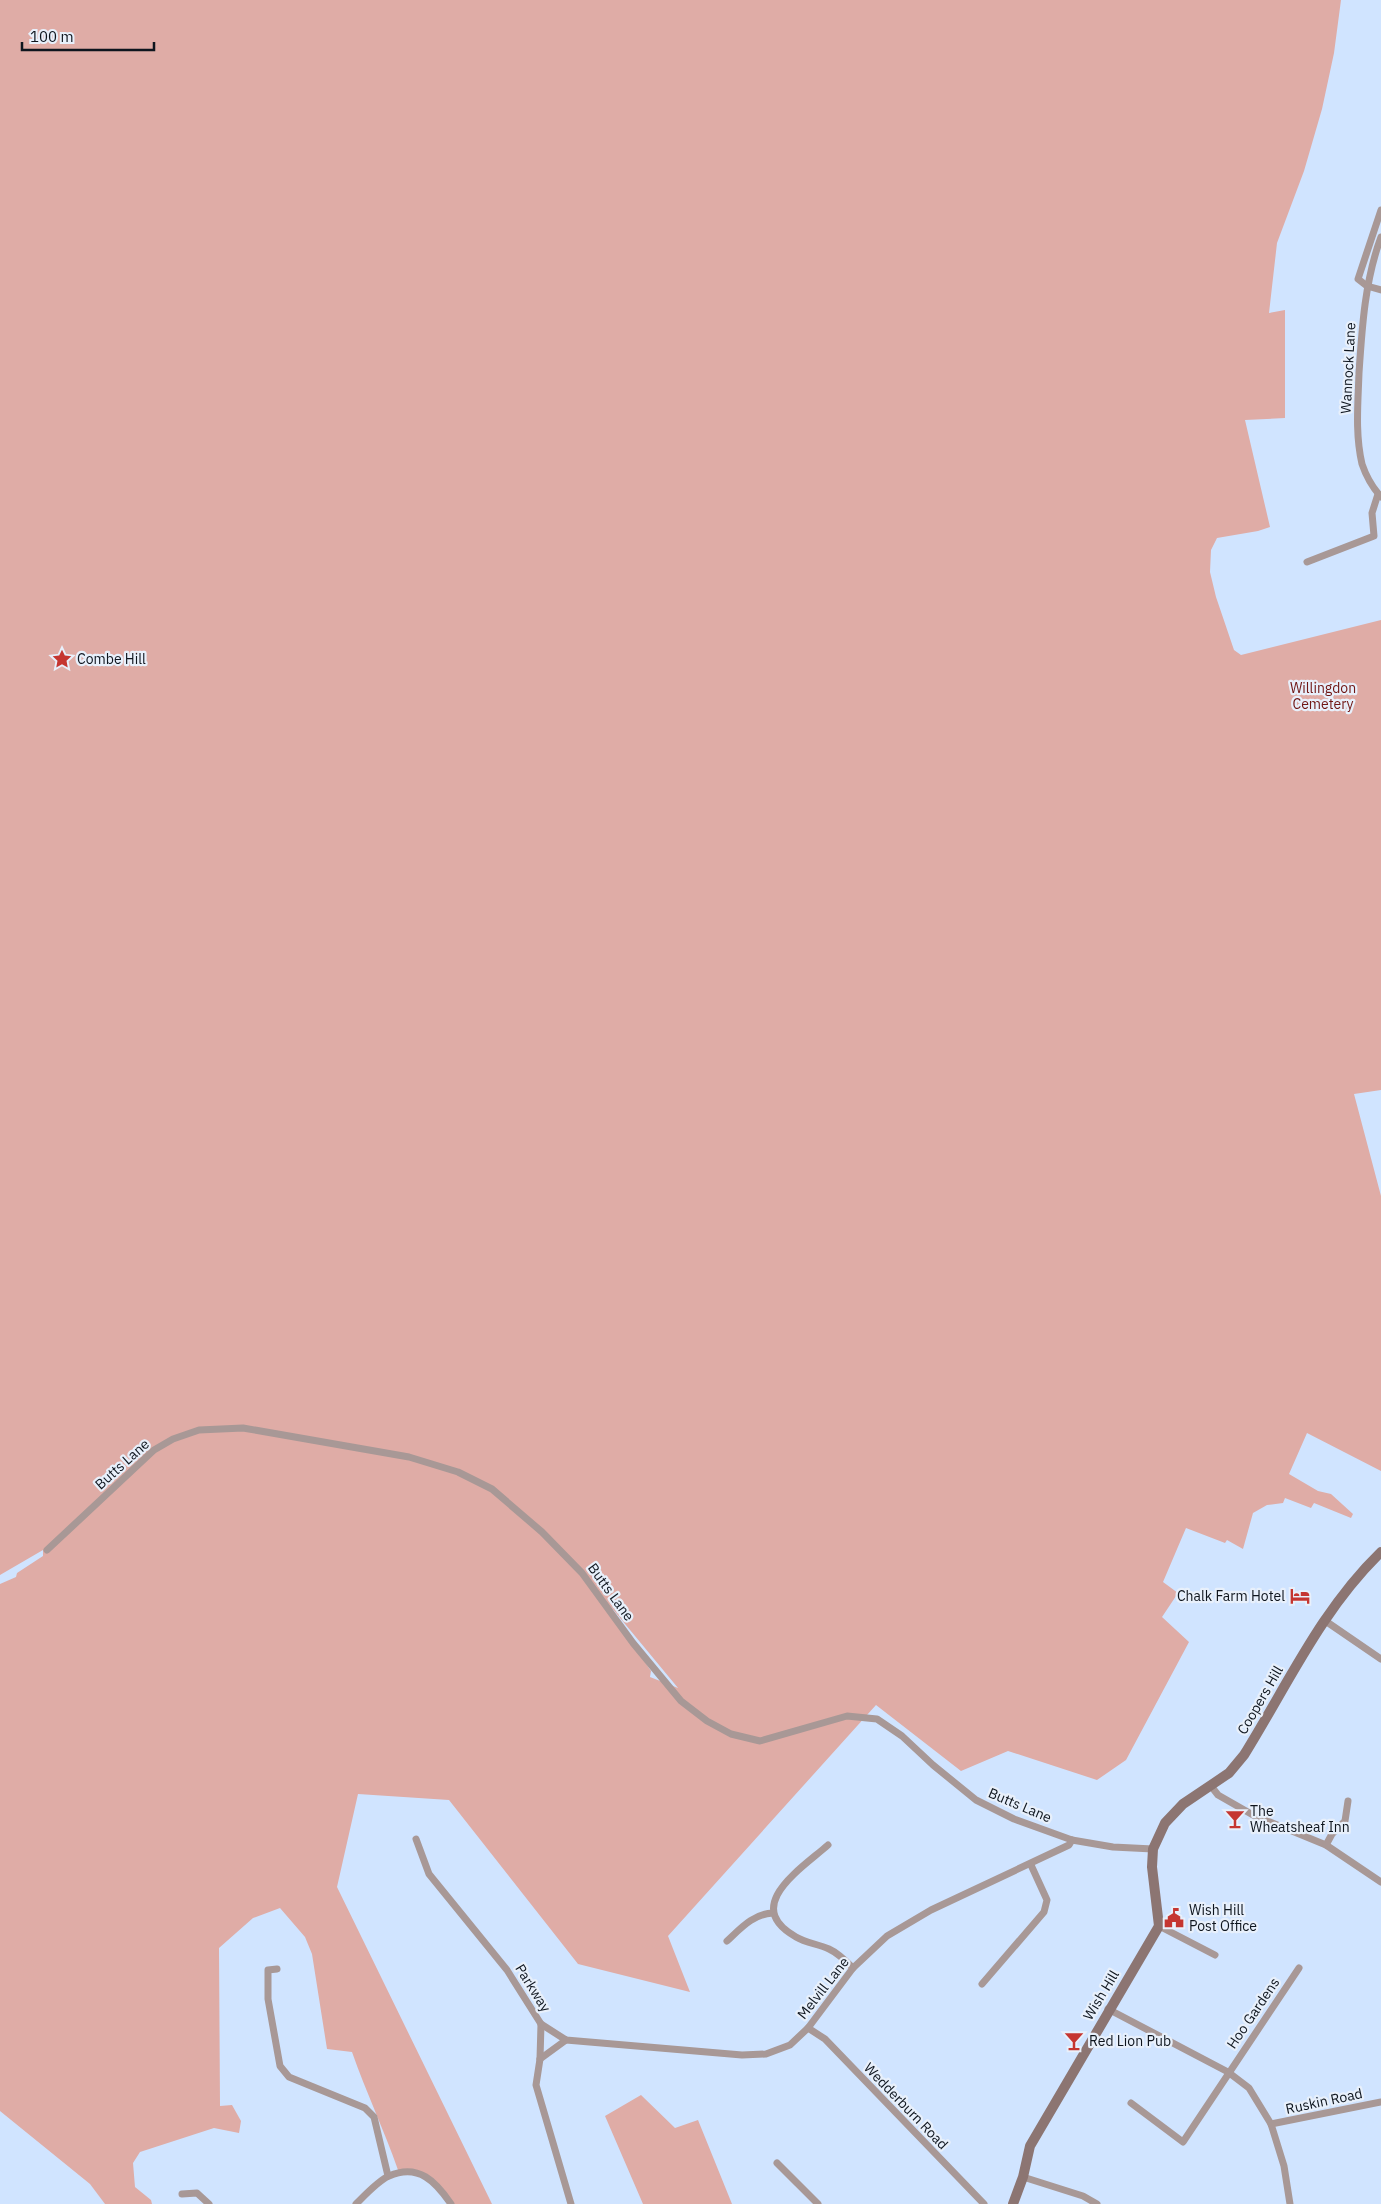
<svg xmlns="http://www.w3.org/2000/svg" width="1381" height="2204" font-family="'IBM Plex Sans',sans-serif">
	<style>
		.green { fill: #dfaca6; fill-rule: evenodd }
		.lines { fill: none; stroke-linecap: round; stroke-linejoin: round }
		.street { stroke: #a89896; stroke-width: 7 }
		.secondary { stroke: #8c7572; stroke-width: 10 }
		.labels { text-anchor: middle; stroke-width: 4.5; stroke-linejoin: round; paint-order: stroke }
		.street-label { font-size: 14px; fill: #0e151e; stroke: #e8f0fb }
		.poi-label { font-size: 14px; fill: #0e151e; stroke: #e8f0fb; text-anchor: start }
		.park-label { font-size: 14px; fill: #701614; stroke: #e8f0fb }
	</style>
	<rect width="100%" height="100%" fill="#d0e4ff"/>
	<g class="green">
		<path d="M0,0H1341L1334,53L1322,109L1304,171L1277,243L1269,313L1285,310V418L1245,420L1270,527L1258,531L1217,538L1211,550L1210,572L1216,597L1234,650L1241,655L1381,620V1090L1354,1094L1381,1196V1471L1307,1433L1289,1474L1318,1491L1331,1494L1353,1514L1351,1518L1314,1503L1311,1508L1285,1498L1283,1503L1267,1505L1253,1513L1243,1549L1227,1540L1225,1543L1186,1528L1163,1582L1178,1593L1162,1617L1189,1642L1126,1760L1097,1780L1008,1751L961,1771L876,1705L668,1936L690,1992L578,1964L449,1800L358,1794L337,1887L492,2204H452L428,2178L398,2170C384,2130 366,2092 352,2052L327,2049L312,1954L305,1937L280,1908L253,1918L219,1948L220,2106L232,2105L241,2121L239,2133L214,2128L140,2152L133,2163L135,2187L151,2200L152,2204H105L90,2184L0,2111V1584L16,1577L17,1573L43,1556V1550L0,1575ZM611,1607L678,1688L650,1677L651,1671L620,1625Z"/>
		<polygon points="641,2095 675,2128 698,2120 732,2204 643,2204 605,2116"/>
	</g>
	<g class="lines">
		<g class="street">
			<polyline points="1381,210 1358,279 1367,286 1381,290"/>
			<path d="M1381,237C1365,280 1362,327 1359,373C1358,403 1355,434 1362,464C1366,476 1373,488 1381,497"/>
			<polyline points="1307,562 1374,536 1372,513 1378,494"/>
			<polyline points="47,1550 154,1450 173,1439 199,1430 243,1428 409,1457 458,1472 492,1489 542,1532 582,1573 633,1643 681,1701 707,1721 731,1734 760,1741 847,1716 877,1719 902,1736 933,1765 976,1800 1014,1819 1072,1840 1113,1847 1153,1849"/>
			<polyline points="1324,1620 1381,1659"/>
			<polyline points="1211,1786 1218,1795 1253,1815 1326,1845 1381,1882"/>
			<polyline points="416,1839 429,1874 507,1970 541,2024 540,2059 536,2085 571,2204"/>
			<path d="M828,1845C801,1869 741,1906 796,1937C806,1943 818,1944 829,1949C838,1953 846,1961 853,1968"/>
			<polyline points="1326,1845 1332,1834 1345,1821 1348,1801"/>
			<polyline points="1159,1926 1215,1955"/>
			<path d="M727,1941C741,1928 753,1914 773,1913"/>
			<polyline points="277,1969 268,1970 268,1999 280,2066 289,2077 365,2108 374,2117 388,2176"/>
			<polyline points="982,1984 1044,1912 1047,1900 1031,1865"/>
			<polyline points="1108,2009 1228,2072 1249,2088 1271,2124 1284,2166 1290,2204"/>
			<polyline points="541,2024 566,2040 742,2055 766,2054 790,2045 808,2028 853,1968 887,1936 931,1910 1069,1845 1072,1840"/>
			<polyline points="808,2028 825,2039 984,2204"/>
			<polyline points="540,2059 566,2040"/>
			<polyline points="1131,2103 1183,2142 1299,1968"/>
			<polyline points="1271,2124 1381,2102"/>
			<polyline points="777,2163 818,2204"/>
			<polyline points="1023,2177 1083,2196 1097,2204"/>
			<polyline points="182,2194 197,2193 209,2204"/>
			<path d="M356,2204C364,2196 379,2180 389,2176C419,2163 436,2182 451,2204"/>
		</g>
		<path class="secondary" d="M1013,2204L1023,2177L1030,2146L1159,1926L1152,1867L1153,1849L1165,1823L1183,1804L1229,1773L1244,1755C1287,1686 1321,1610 1381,1552"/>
	</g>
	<defs>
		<symbol id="sight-bare" viewBox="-9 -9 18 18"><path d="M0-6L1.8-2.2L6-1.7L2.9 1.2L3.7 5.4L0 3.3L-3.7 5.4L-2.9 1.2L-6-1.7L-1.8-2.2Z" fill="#c53631" stroke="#e8f0fb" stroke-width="2.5" paint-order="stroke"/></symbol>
		<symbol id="hotel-bare" viewBox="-9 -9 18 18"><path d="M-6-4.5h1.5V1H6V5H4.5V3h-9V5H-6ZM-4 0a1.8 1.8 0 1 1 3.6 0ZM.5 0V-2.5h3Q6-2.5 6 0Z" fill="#c53631" stroke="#e8f0fb" stroke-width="2.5" paint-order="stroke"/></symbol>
		<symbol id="bar-bare" viewBox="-9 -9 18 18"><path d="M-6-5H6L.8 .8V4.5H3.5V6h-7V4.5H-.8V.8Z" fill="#c53631" stroke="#e8f0fb" stroke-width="2.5" paint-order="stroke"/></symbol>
		<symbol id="civic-bare" viewBox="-9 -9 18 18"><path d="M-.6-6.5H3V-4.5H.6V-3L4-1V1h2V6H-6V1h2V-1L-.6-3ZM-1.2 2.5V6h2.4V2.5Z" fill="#c53631" stroke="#e8f0fb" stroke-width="2.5" paint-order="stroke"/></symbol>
	</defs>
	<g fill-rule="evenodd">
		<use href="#sight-bare" x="48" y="645" width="28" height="28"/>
		<use href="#hotel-bare" x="1286" y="1582" width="28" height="28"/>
		<use href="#bar-bare" x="1221" y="1805" width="28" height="28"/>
		<use href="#civic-bare" x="1160" y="1904" width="28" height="28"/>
		<use href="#bar-bare" x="1060" y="2027" width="28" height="28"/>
	</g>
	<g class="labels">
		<g class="street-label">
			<text transform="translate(1348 368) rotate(-87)" y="5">Wannock Lane</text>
			<text transform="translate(122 1464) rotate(-42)" y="5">Butts Lane</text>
			<text transform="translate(611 1592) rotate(54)" y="5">Butts Lane</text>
			<text transform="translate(1260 1700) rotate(-60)" y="5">Coopers Hill</text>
			<text transform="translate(1020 1805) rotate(23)" y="5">Butts Lane</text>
			<text transform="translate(533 1988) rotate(58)" y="5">Parkway</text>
			<text transform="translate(823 1988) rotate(-52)" y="5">Melvill Lane</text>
			<text transform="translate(1101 1995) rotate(-59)" y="5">Wish Hill</text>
			<text transform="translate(1253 2013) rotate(-56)" y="5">Hoo Gardens</text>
			<text transform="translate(1324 2101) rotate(-12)" y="5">Ruskin Road</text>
			<text transform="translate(906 2106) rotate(46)" y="5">Wedderburn Road</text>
		</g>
		<g class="poi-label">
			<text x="77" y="664">Combe Hill</text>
			<text x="1285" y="1601" text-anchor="end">Chalk Farm Hotel</text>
			<text x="1250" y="1816">The<tspan x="1250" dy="16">Wheatsheaf Inn</tspan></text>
			<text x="1189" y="1915">Wish Hill<tspan x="1189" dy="16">Post Office</tspan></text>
			<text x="1089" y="2046">Red Lion Pub</text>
		</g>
		<g class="park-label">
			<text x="1323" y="693">Willingdon<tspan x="1323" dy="16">Cemetery</tspan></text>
		</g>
	</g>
	<path d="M22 42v8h132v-8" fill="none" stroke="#0e151e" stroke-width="2.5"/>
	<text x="30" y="42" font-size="15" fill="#0e151e" stroke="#e8f0fb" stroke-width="4" paint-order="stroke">100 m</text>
</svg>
